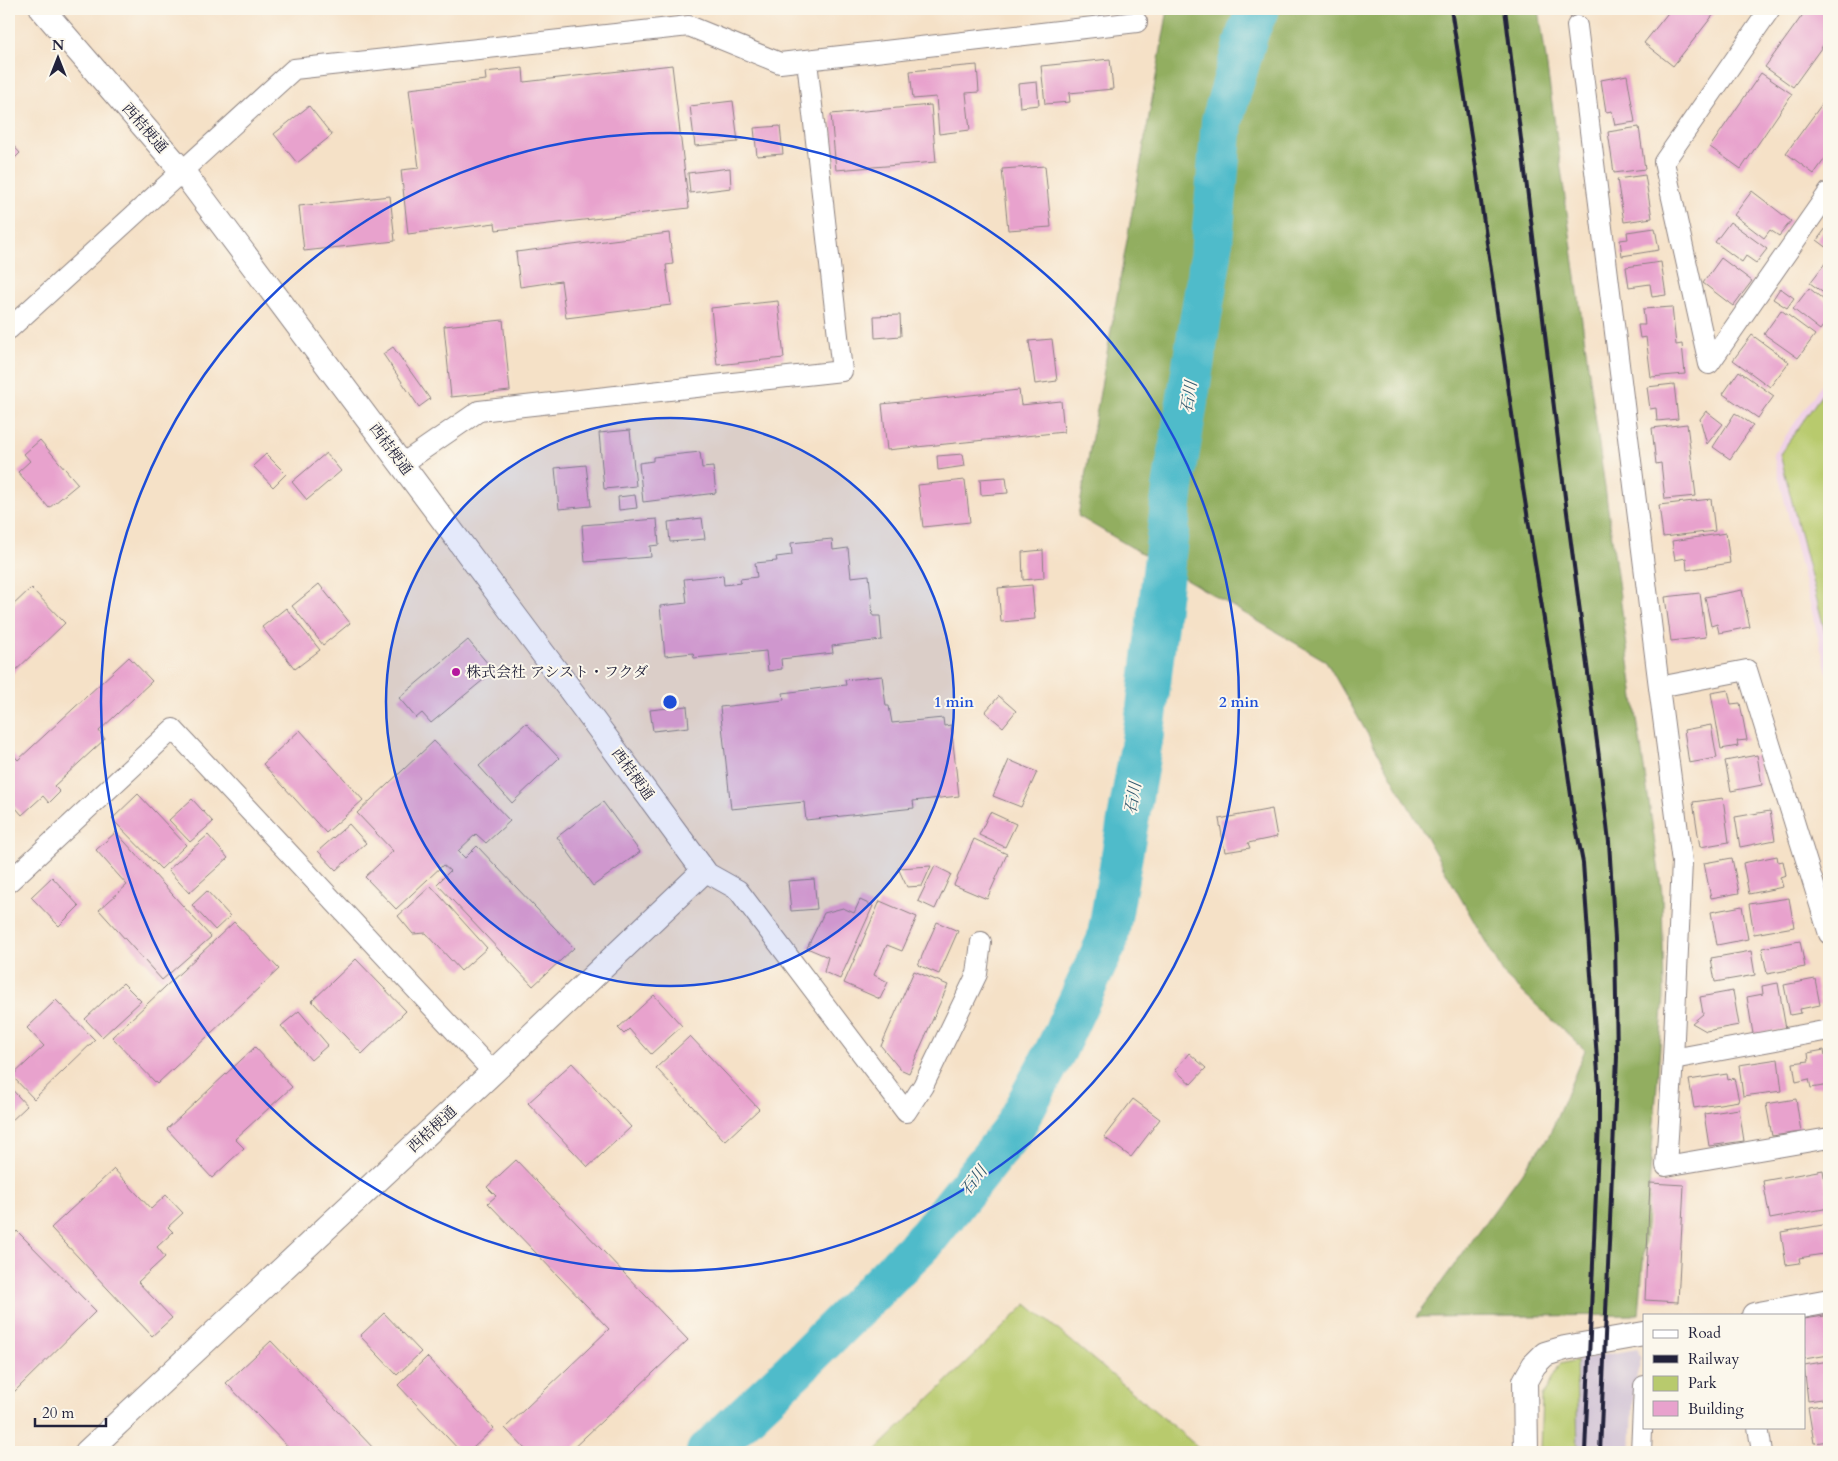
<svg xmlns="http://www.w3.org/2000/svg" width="1838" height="1461" font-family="Cardo,'Noto Serif JP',serif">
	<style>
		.built { fill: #efd0e7 }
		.industrial { fill: #cdbed3 }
		.green { fill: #b8ca6d; stroke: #6d7654 }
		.forest { fill: #92ae60; stroke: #5a684e }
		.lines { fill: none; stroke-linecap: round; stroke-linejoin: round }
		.river { stroke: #4fbbca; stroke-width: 42 }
		.building { fill: #e8a2cd }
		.minor-casing { stroke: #8c8281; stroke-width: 22 }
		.tertiary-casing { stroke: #8c8281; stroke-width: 26 }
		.minor { stroke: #fff; stroke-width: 20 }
		.tertiary { stroke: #fff; stroke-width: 24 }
		.rail { stroke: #22223b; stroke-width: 4 }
		.ring { fill: none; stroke: #1d4ed8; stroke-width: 2.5 }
		.poi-dot { fill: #b5179e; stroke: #fbf7ec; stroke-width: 2 }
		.labels { text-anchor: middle; stroke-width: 4; stroke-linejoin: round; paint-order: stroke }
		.street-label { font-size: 15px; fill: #22223b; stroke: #fbf7ec }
		.poi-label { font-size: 15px; fill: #22223b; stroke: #fbf7ec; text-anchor: start }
		.water-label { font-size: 16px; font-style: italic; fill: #32586d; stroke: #fbf7ec }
		.centre { fill: #1d4ed8; stroke: #fbf7ec; stroke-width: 2.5 }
		.ring-label { font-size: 15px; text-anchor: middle; font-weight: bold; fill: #1d4ed8; stroke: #fbf7ec; stroke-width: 4; stroke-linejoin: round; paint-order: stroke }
	</style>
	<rect width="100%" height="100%" fill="#fbf7ec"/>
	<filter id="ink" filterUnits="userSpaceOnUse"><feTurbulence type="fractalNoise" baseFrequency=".02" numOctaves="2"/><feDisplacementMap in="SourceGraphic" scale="10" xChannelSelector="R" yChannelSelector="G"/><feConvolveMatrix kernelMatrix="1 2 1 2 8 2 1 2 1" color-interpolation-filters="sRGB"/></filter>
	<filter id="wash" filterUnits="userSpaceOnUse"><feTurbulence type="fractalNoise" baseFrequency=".0096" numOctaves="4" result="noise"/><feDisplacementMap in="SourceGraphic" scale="20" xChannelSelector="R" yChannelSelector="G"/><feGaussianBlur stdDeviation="1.12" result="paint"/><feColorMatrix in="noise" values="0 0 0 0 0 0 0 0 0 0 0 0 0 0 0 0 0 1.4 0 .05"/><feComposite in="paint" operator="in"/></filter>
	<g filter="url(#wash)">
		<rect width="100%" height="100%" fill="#f5e1c7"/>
		<polygon class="built" points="1829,374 1829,681 1773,454"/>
		<polygon class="industrial" points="1637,1349 1641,1358 1634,1387 1631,1452 1568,1452 1576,1360"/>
		<g class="green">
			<polygon points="1829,384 1829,648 1780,454"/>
			<polygon points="1027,1304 1204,1452 874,1452"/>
			<polygon points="1576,1360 1578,1452 1540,1452 1542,1397 1560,1364"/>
		</g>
		<polygon class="forest" points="1168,9 1539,9 1634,698 1662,893 1664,995 1639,1315 1416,1317 1549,1136 1585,1050 1505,976 1326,661 1078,516"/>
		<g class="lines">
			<polyline class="river" points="707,1452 793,1371 928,1237 1012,1131 1056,1050 1107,941 1146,717 1173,488 1211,255 1222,121 1248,32 1258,9"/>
		</g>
		<g id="blocks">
			<g class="building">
				<polygon points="1671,9 1718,9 1673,66 1644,43"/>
				<polygon points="1807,9 1829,9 1829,37 1793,87 1765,67"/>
				<polygon points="1110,59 1113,89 1069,93 1070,102 1045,104 1041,66"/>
				<polygon points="672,65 689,208 496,230 495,223 408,234 401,170 419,168 409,89 486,80 485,72 523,68 524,82"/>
				<polygon points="977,65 979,92 966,93 970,130 939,134 936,97 913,99 910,71"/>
				<polygon points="1761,73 1792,94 1741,169 1710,147"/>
				<polygon points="1627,75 1635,122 1615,125 1612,111 1606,112 1601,80"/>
				<polygon points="1037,82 1039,105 1020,107 1018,84"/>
				<polygon points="733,101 738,142 695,146 690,106"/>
				<polygon points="1822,104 1829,110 1829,153 1814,174 1786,153"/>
				<polygon points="931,105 936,162 836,170 831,114"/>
				<polygon points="309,106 332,135 297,163 274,134"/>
				<polygon points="780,126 783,154 757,156 754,128"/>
				<polygon points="1639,127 1645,169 1614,173 1608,132"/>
				<polygon points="9,141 20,153 9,164"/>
				<polygon points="1045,166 1051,227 1008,230 1002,169"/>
				<polygon points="730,168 731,188 690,193 688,173"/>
				<polygon points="1645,175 1652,218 1624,222 1617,179"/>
				<polygon points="1752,191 1791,221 1779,236 1770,230 1764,238 1734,215"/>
				<polygon points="390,196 395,241 304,251 299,206"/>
				<polygon points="1730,222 1767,249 1756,263 1746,256 1742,262 1715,242"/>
				<polygon points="1829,224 1829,249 1817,240"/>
				<polygon points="1655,228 1659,250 1622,256 1620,240 1628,239 1627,232"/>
				<polygon points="669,233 673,264 666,265 671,305 566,318 561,281 520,287 516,252"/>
				<polygon points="1721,258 1752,281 1733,306 1703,283"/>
				<polygon points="1829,258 1829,297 1810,283"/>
				<polygon points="1661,262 1666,295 1652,297 1650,284 1629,287 1626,267"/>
				<polygon points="1780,288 1794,298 1787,308 1773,299"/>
				<polygon points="1809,288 1829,304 1829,318 1820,330 1793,309"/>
				<polygon points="778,301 784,358 717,365 711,308"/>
				<polygon points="1672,307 1676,345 1682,344 1685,374 1651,377 1646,337 1640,338 1638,325 1645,325 1643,309"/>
				<polygon points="1781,310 1815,335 1798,358 1764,334"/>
				<polygon points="900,315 901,336 875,338 874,316"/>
				<polygon points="503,320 510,391 451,397 444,326"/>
				<polygon points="1752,335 1789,362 1770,387 1733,360"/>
				<polygon points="1052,339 1057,381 1035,384 1029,341"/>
				<polygon points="393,347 430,399 419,407 383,354"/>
				<polygon points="1739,371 1774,396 1758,418 1723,394"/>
				<polygon points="1674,384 1678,419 1657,421 1656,408 1650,409 1647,387"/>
				<polygon points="1019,390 1021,405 1061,401 1064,432 887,450 882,404"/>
				<polygon points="1706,411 1723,424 1707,444 1700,419"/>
				<polygon points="1735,413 1753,425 1730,459 1713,447"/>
				<polygon points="1687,424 1696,496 1665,499 1661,463 1656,464 1652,428"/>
				<polygon points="630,430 636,486 604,489 599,433"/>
				<polygon points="40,440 78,484 49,508 18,472 30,461 24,454"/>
				<polygon points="700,452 702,468 713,467 716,493 643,502 639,463 653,461 653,457"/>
				<polygon points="326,453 341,471 307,500 292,482"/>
				<polygon points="266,454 286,474 273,487 253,466"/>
				<polygon points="963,454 965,466 938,470 937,456"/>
				<polygon points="586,465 591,506 559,509 555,468"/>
				<polygon points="1006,477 1008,493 981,495 980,479"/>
				<polygon points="965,480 970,522 923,527 918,485"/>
				<polygon points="635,495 637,508 619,510 618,497"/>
				<polygon points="1711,499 1715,531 1663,537 1659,505"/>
				<polygon points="702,518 705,539 670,542 668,522"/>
				<polygon points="657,519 659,545 650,546 651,557 585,562 582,525"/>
				<polygon points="1726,533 1730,563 1687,570 1686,558 1675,560 1672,541"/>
				<polygon points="832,539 833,550 848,548 851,577 869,575 873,616 880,616 882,640 832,646 833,653 781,659 782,669 768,671 766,651 694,658 693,653 665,656 660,606 687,603 684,579 723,575 724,585 741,583 740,579 757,577 755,563 777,561 776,557 792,555 791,543"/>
				<polygon points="1043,550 1044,578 1023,580 1022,552"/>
				<polygon points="319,584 350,623 323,645 292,606"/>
				<polygon points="1032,585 1035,619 1001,622 998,588"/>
				<polygon points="31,588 65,623 9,677 9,609"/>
				<polygon points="1742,590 1750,627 1719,633 1717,624 1711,626 1705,597"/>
				<polygon points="1700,593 1706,637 1671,641 1665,597"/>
				<polygon points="286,608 320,650 295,669 262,627"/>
				<polygon points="468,640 494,671 431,723 422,713 416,718 399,698"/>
				<polygon points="129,657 152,681 99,731 105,739 54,786 60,792 49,803 43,796 22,815 9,800 9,750 18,760"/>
				<polygon points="882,676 886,706 889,706 892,723 943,718 944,726 951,725 959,796 913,801 914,808 806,820 804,802 731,809 720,707 784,700 783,693 846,685 845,680"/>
				<polygon points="1728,690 1731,704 1740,703 1747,740 1737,741 1738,746 1721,749 1711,693"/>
				<polygon points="999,696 1016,711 1003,727 985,712"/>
				<polygon points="687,706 689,727 653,731 650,710"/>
				<polygon points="526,723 559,758 512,803 479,766"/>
				<polygon points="1711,725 1717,758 1689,763 1684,730"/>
				<polygon points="300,730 363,800 326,833 263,764"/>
				<polygon points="434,741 510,821 486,843 476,834 458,851 465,858 477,846 574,948 533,986 437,884 450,871 443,865 396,909 365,877 393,851 357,813"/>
				<polygon points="1757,755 1762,785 1731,791 1725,761"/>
				<polygon points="1009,760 1037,772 1021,807 993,796"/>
				<polygon points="138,794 186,845 161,869 112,819"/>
				<polygon points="1723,798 1729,842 1700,847 1693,802"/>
				<polygon points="192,799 213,822 190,842 169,820"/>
				<polygon points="603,802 640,852 593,886 557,837"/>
				<polygon points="1272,809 1277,837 1248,843 1250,848 1225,852 1219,819"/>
				<polygon points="1770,811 1775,840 1740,847 1735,817"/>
				<polygon points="990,812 1016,824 1005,847 979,835"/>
				<polygon points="349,824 366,843 336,870 318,851"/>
				<polygon points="116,832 211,937 162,980 99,910 127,885 96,850"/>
				<polygon points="208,835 228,858 189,893 168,870"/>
				<polygon points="974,839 1007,854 987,899 954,885"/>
				<polygon points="1777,856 1778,862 1783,861 1786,875 1780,877 1783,887 1749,894 1743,863"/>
				<polygon points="1732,858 1739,893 1711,898 1704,863"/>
				<polygon points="931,866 922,886 907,887 898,868"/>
				<polygon points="935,866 951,874 935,909 918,901"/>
				<polygon points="52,877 79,906 59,926 31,897"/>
				<polygon points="814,879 817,909 791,911 788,881"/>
				<polygon points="431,886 487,948 461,971 426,933 413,934 398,916"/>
				<polygon points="207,891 230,916 215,930 192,905"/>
				<polygon points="1789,898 1794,927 1754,934 1749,904"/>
				<polygon points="860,900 873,906 840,979 824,972 828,957 807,948 824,913 843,908 854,913"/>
				<polygon points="880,901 917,917 902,951 887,945 874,975 888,982 880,999 844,983"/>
				<polygon points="1742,906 1748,939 1717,945 1711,912"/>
				<polygon points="234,922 279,969 157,1084 112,1037"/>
				<polygon points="937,922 958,931 939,974 918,965"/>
				<polygon points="1800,941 1805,967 1767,974 1762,948"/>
				<polygon points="1751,951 1755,975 1715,982 1711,958"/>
				<polygon points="356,959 406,1011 362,1054 312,1001"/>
				<polygon points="914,971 948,985 909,1073 900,1069 881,1046"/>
				<polygon points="1815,979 1820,1005 1800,1009 1801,1013 1790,1015 1784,985"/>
				<polygon points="123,983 141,1001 102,1037 85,1019"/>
				<polygon points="1778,983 1786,1029 1753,1034 1747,997 1763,994 1762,986"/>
				<polygon points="1733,991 1739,1025 1706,1031 1692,1023 1703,1014 1700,997"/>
				<polygon points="654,995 682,1026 651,1054 629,1029 624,1034 618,1028"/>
				<polygon points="56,1000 95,1040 34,1099 12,1076 44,1046 27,1028"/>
				<polygon points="299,1011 328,1045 311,1060 281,1026"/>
				<polygon points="690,1036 759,1109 725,1141 656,1068"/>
				<polygon points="255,1047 292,1087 235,1139 244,1148 212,1178 167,1129"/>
				<polygon points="1824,1050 1825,1055 1829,1054 1829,1085 1811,1088 1809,1079 1796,1082 1793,1063 1809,1061 1808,1053"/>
				<polygon points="1189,1053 1206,1068 1191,1084 1175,1070"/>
				<polygon points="1778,1059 1782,1091 1743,1096 1739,1065"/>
				<polygon points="572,1063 631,1127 588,1167 528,1103"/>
				<polygon points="1727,1074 1728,1080 1734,1078 1739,1101 1694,1108 1689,1080"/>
				<polygon points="9,1086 27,1106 9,1123"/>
				<polygon points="1825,1094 1829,1094 1829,1111 1828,1111"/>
				<polygon points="1133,1099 1160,1119 1131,1157 1104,1137"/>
				<polygon points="1796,1099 1801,1132 1772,1136 1766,1104"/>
				<polygon points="1739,1109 1744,1141 1709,1146 1704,1114"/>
				<polygon points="516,1160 688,1340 569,1452 528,1452 505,1428 609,1329 488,1203 496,1196 487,1187"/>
				<polygon points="114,1169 151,1209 166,1195 183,1213 168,1227 173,1232 157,1247 165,1257 138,1282 172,1318 152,1336 51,1228"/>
				<polygon points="1823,1170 1829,1208 1770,1219 1763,1181"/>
				<polygon points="1650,1183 1684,1185 1678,1302 1645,1300"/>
				<polygon points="1829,1224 1829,1253 1799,1258 1800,1263 1786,1265 1781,1232"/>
				<polygon points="17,1231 96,1311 9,1397 9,1240"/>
				<polygon points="384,1313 421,1352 397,1375 360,1336"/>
				<polygon points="1825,1316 1829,1341 1829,1355 1804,1359 1804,1319"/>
				<polygon points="271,1341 377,1452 293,1452 226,1383"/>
				<polygon points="427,1357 494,1428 469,1452 461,1452 398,1385"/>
				<polygon points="1829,1361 1829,1398 1808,1401 1804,1365"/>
				<polygon points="1829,1404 1829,1441 1814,1443 1808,1407"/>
			</g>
		</g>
	</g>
	<g filter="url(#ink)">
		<use href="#blocks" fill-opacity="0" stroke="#8c8281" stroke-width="1"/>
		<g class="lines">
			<defs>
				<g id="minor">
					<polyline points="1770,9 1664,162 1709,364 1829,192"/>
					<polyline points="1577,26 1659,687 1682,862 1673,1059 1666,1166 1829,1138"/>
					<polyline points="9,329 294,69 689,26 780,63 1137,22"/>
					<polyline points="402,464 479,411 842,371 807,61"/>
					<polyline points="1659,687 1747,670 1829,934"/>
					<polyline points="704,871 738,890 906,1112 923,1086 977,974 981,942"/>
					<polyline points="9,882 173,729 493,1072"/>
					<polyline points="1673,1059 1829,1030"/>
					<polyline points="1758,1427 1762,1452"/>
					<polyline points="1641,1452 1644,1386"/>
				</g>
				<g id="tertiary">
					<polyline points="42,9 183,172 592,719 704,871 493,1072 87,1452"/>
					<polyline points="1754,1315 1829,1301"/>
					<polyline points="1526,1452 1525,1381 1534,1365 1545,1354 1565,1348 1644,1334"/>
				</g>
			</defs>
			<use href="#minor" class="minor-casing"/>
			<use href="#tertiary" class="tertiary-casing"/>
			<use href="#minor" class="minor"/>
			<use href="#tertiary" class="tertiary"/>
			<g class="rail">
				<polyline points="1451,9 1475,161 1522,482 1563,738 1574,817 1583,863 1599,1087 1599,1122 1585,1452"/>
				<polyline points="1505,9 1565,497 1600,765 1609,842 1615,939 1617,1057 1600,1452"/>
			</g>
		</g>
	</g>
	<circle cx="670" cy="702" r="284" fill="#1d4ed8" fill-opacity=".12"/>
	<g class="ring">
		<circle cx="670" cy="702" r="284"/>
		<circle cx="670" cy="702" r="569"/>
	</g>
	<circle class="poi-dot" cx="456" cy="672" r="5"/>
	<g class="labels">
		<g class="street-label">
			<text transform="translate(145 128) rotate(49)" y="5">西桔梗通</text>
			<text transform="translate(391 449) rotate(53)" y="5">西桔梗通</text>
			<text transform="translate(633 774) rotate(54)" y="5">西桔梗通</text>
			<text transform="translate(432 1129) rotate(-43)" y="5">西桔梗通</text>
		</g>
		<g class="poi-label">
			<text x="466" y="677">株式会社 アシスト・フクダ</text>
		</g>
		<g class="water-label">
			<text transform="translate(1188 397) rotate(-81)" y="6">石川</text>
			<text transform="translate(1132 798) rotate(-80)" y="6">石川</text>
			<text transform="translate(973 1180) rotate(-52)" y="6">石川</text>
		</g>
	</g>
	<circle cx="670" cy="702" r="8" class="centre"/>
	<g class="ring-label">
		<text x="954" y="707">1 min</text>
		<text x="1239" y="707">2 min</text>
	</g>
	<rect width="1838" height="1461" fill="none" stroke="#fbf7ec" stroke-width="30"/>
	<rect x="1643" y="1314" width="162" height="115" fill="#fbf7ec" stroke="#a4a2a5"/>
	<rect x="1653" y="1330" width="25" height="8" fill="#ffffff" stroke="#a4a2a5"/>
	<text x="1688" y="1338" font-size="15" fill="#22223b">Road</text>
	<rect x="1653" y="1355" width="25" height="8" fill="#22223b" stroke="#a4a2a5"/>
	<text x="1688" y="1364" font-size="15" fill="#22223b">Railway</text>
	<rect x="1653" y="1376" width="25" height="15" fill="#b8ca6d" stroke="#a4a2a5"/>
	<text x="1688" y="1388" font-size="15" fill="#22223b">Park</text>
	<rect x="1653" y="1401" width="25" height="15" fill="#e8a2cd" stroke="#a4a2a5"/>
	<text x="1688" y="1414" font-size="15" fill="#22223b">Building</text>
	<g transform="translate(58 58)" stroke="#fbf7ec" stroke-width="4" paint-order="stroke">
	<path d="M0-4L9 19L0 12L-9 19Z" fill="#22223b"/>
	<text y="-8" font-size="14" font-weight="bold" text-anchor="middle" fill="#22223b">N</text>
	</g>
	<path d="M35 1418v8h71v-8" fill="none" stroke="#22223b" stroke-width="2.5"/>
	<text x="42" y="1418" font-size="15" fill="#22223b" stroke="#fbf7ec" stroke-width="4" paint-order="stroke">20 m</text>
</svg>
